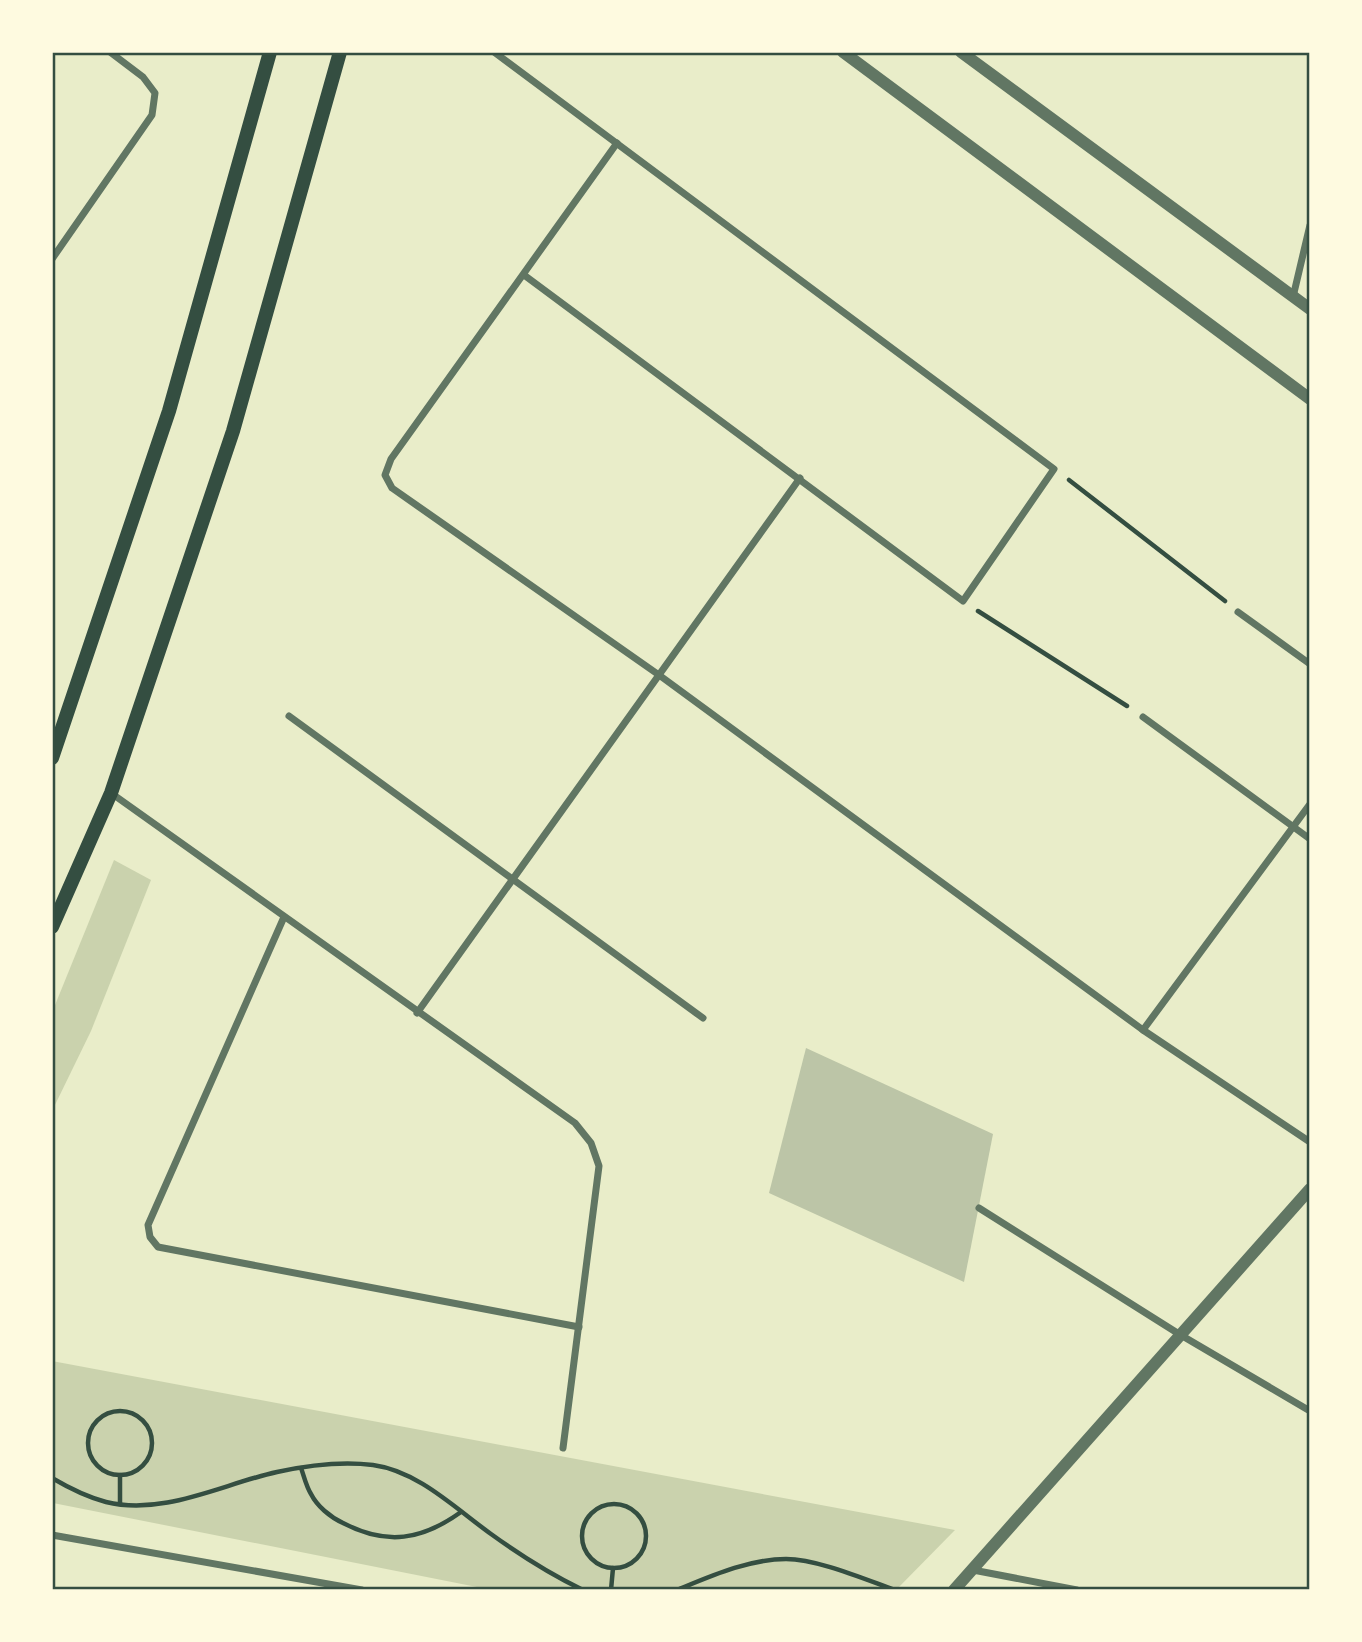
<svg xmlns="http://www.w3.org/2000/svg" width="1362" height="1642" font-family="Arial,sans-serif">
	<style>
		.green { fill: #cad2ad }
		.building { fill: #bcc5a7 }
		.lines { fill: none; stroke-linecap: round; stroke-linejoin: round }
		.path { stroke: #344e41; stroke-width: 4.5 }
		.minor { stroke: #617663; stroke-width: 7 }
		.tertiary { stroke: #617663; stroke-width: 12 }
		.secondary { stroke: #344e41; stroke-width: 14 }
		.neatline { fill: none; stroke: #344e41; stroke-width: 2.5 }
	</style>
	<rect width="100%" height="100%" fill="#e9edc9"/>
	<g class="green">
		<polygon points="114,860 151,880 91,1031 53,1109 53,1010"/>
		<polygon points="52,1361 955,1530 897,1589 487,1589 53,1503"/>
	</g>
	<polygon class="building" points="806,1048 993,1134 964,1282 769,1193"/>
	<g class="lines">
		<g class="path">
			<polyline points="1069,480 1225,601"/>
			<polyline points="978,611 1127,706"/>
			<circle cx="120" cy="1443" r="32"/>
			<path d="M301,1468C304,1476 306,1486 311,1494C317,1506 330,1517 343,1523C387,1546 422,1540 461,1512"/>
			<polyline points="120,1475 120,1503"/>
			<path d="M52,1478C69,1488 87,1497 106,1502C164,1516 222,1484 277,1472C309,1465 341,1461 373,1465C418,1471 456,1509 491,1534C520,1555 550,1574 583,1590"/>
			<circle cx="614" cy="1536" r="32"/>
			<polyline points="611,1590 613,1568"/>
			<path d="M677,1590C711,1576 749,1559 786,1559C817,1559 864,1579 895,1590"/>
		</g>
		<g class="minor">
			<polyline points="494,52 1054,469 963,601 524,275"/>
			<polyline points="617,143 391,459 385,475 392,488 659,675 1143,1030 1310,1142"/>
			<polyline points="52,259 152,115 155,93 143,77 110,52"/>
			<polyline points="1293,297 1310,225"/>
			<polyline points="1238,612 1310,664"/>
			<polyline points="289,716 703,1018"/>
			<polyline points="1143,717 1310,839"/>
			<polyline points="111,793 575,1123 591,1143 599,1166 563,1448"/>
			<polyline points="284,917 148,1225 150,1237 158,1247 579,1327"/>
			<polyline points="417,1013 800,478"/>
			<polyline points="1143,1030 1310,804"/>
			<polyline points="979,1208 1179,1334 1310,1411"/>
			<polyline points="52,1535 362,1590"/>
			<polyline points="973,1570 1077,1590"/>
		</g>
		<g class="tertiary">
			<polyline points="843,52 1310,399"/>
			<polyline points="961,52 1310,309"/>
			<polyline points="954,1590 1310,1189"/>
		</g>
		<g class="secondary">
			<polyline points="52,758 169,411 270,52"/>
			<polyline points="52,927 111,793 233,431 340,52"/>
		</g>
	</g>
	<rect width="1362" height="1642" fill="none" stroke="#fefae0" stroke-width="108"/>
	<rect x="54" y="54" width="1254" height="1534" class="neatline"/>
</svg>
